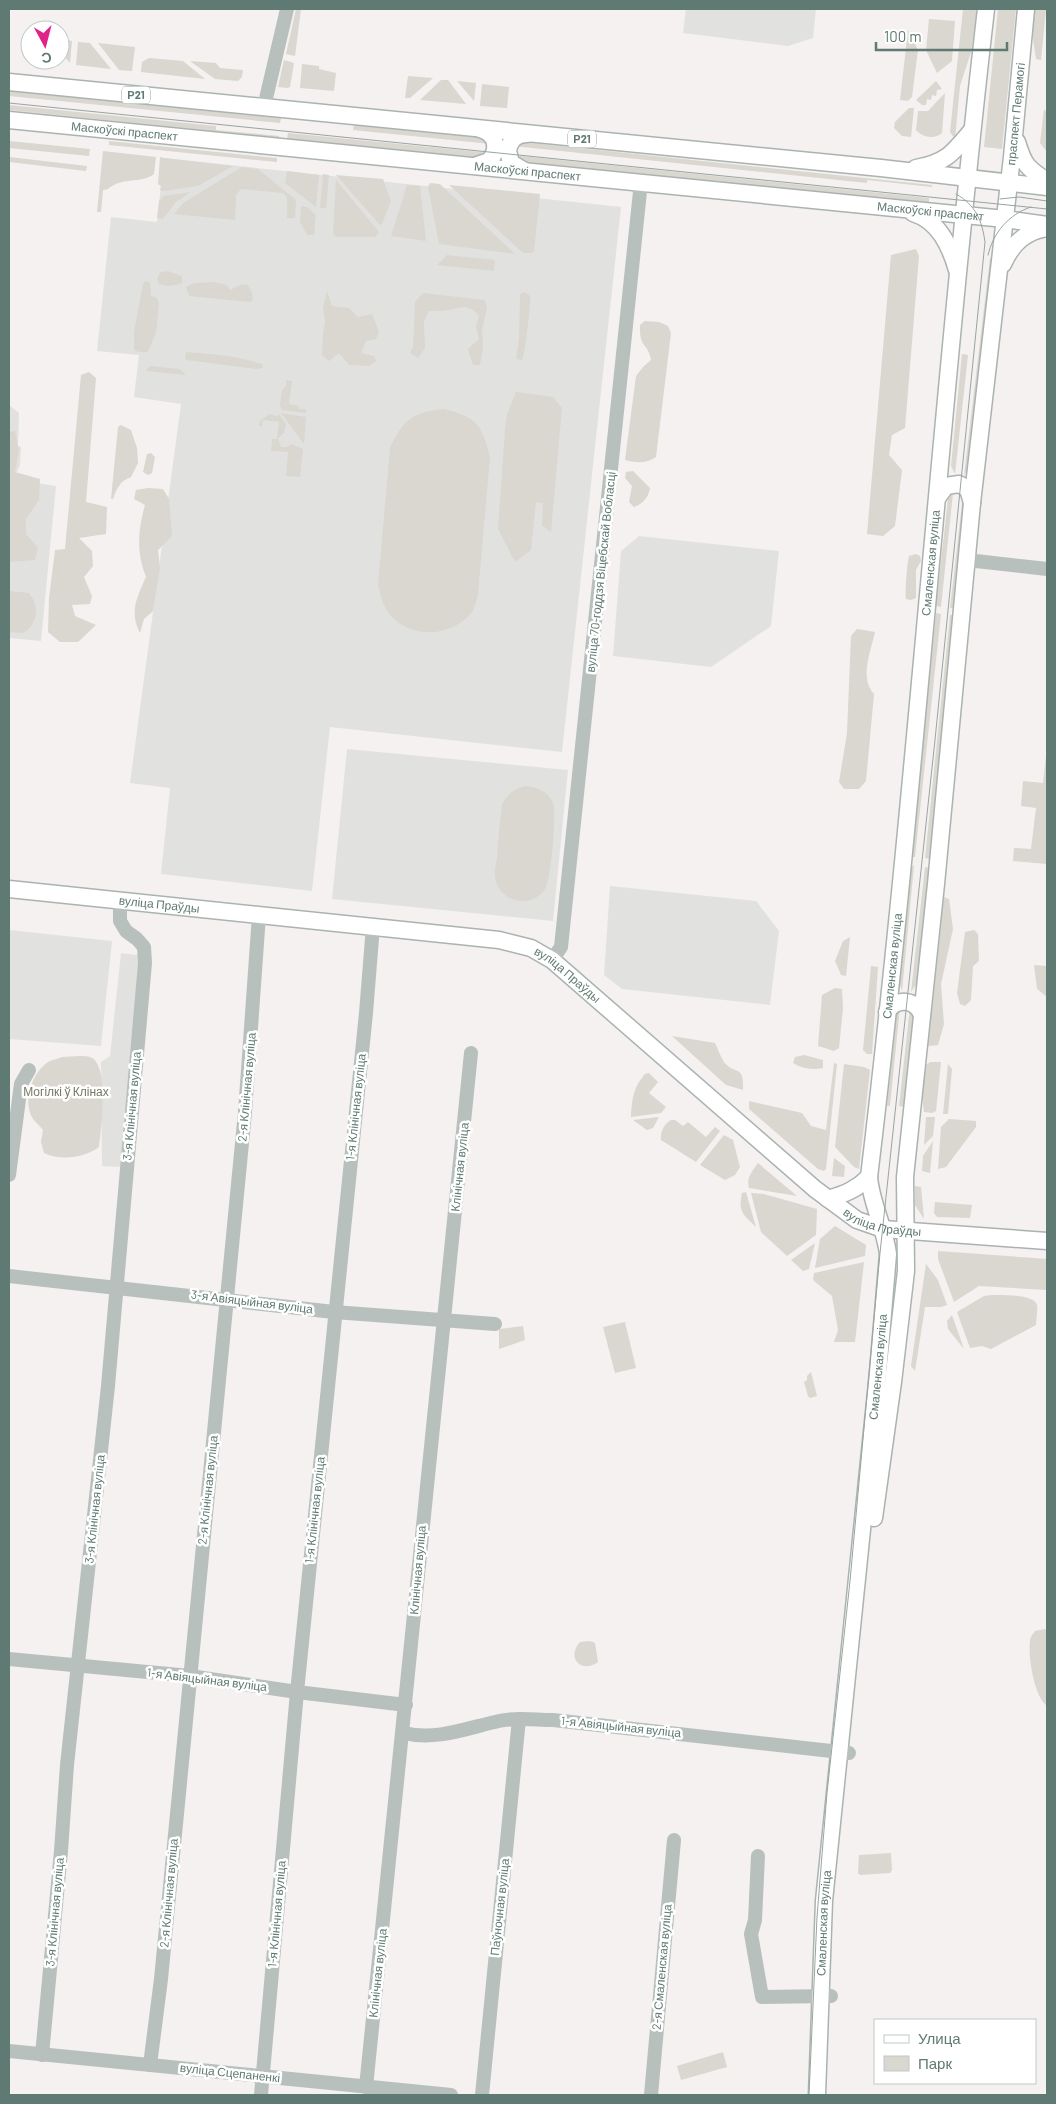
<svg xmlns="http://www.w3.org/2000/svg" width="1056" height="2104" font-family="Barlow,sans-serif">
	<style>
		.built { fill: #e1e2e0 }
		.green { fill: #d9d7cf }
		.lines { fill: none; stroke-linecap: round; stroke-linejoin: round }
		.major-casing { stroke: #aab3b0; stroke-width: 19 }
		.minor { stroke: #b8c0be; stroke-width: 14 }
		.major { stroke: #fff; stroke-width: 16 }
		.tram { stroke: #98a5a1; stroke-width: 1 }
		.labels { text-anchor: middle; stroke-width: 5; stroke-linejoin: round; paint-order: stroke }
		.shield { fill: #fff; stroke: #8fa29c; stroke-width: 1 }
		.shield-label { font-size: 11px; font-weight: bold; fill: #5f7a72 }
		.street-label { font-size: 12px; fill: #5f7a72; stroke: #fff }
		.park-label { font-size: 12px; fill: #777862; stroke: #fff }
	</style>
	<rect width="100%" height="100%" fill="#f4f1f0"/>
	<g class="built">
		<polygon points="686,9 816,9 813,38 788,46 683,33"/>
		<polygon points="164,158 621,207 562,752 330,727 312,891 161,874 170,788 130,783 181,404 134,397 139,355 97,351 111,217 157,222"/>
		<polygon points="9,405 19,413 18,446 21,447 20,465 16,474 16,480 56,486 41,641 9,638"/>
		<polygon points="639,536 779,551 771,626 711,667 613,656 621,551"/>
		<polygon points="347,749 568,770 553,921 332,899"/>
		<polygon points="610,886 756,901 779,931 770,1005 622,989 604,975"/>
		<polygon points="9,930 112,941 101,1046 9,1039"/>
		<polygon points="121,953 143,956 123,1167 102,1166 101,1062 110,1056"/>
	</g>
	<g class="green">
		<polygon points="296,9 301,9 295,56 286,54"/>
		<polygon points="963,9 978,9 971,52 960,86 955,139 950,132"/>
		<polygon points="998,9 1016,9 1002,149 984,147"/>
		<polygon points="1031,9 1046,9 1041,60 1036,59 1030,19"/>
		<polygon points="929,19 955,21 952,61 937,73 926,50"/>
		<polygon points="908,30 918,50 912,97 908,101 900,100"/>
		<polygon points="60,39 72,41 70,63 60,52"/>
		<polygon points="78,42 90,43 111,69 76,65"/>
		<polygon points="98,43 135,47 132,71 119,70"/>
		<polygon points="149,58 183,61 205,79 141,72 142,62"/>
		<polygon points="284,60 294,63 290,87 287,88 278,87"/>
		<polygon points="190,61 216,63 220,68 243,70 242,77 238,81 215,79"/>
		<polygon points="302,64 319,66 319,69 336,73 334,91 300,88"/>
		<polygon points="408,76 433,78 410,98 405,98"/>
		<polygon points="441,80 448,80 466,104 420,100"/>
		<polygon points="457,81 476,83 474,101"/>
		<polygon points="936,81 942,89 937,90 936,96 932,95 931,100 927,99 926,105 922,105 916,100"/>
		<polygon points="482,84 509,87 507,108 480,106"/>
		<polygon points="9,91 281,118 280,123 9,96"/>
		<path d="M945,93L942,133C934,140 922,137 916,130L918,111H928Z"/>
		<polygon points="9,105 216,126 216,130 279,136 279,138 9,110"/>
		<polygon points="909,108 914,108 911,137 902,136 894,128 895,122"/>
		<polygon points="1044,109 1047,113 1047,152 1040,143"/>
		<polygon points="354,125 484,138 491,144 353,130"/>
		<polygon points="288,133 491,153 481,158 287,139"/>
		<polygon points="9,141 90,149 89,156 9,148"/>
		<polygon points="109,141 277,158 277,162 109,145"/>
		<polygon points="522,142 932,185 932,187 867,180 867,183 513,146"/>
		<path d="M103,151L156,157L154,174C142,183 127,178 114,185C109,187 109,190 103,190L101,212H97Z"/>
		<polygon points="512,155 929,198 929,203 520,162"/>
		<polygon points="9,157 87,166 86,171 9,162"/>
		<polygon points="160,157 164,158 233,166 198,186 164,191 160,190 161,186 158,184"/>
		<polygon points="242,167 258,169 296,200 295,218 287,218 287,197 283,193 241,189 236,195 235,220 174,214 183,203"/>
		<polygon points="287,171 319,175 316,207 285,183"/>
		<polygon points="323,174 329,175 326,208 320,208"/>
		<polygon points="336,175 383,179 391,201 381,226"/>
		<polygon points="336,180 379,232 375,237 339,237 335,236 333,233"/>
		<polygon points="430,183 440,184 515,254 439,244 428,187"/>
		<polygon points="407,185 420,186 426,241 391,236"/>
		<polygon points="449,185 540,194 534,251 532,253 523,253"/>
		<polygon points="191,192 176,202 163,219 157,218 159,201 164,196"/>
		<polygon points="301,206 307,207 316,215 314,235 307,235 300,222"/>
		<polygon points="916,249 919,256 905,428 892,435 889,455 902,470 895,526 883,536 867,534 891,255"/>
		<polygon points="447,255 495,260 494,271 437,265"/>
		<polygon points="990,258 993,258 969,469 964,475"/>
		<path d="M168,271L182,276V283C174,286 167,287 159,284L157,279L160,272Z"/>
		<polygon points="145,281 150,282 151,296 157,298 159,303 156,332 148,352 139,352 134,350 134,332 143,284"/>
		<polygon points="214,282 227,285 230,290 242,284 248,285 252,292 253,300 250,302 189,296 186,287 194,283"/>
		<polygon points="327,291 332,306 349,308 358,317 372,314 379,332 376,339 366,341 361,353 374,356 376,361 369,366 349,365 339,353 329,361 322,355 323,334 325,321 323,307"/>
		<path d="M525,292L530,296C531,303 525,356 522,360L516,359L519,338L520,294Z"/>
		<path d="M423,293L485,300L487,308L482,330L483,347L480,365H473L468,349L479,339L476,326L479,316C469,304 463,307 450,310C443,311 436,311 429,311L424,321L425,348L418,358L410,353L413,348L415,302Z"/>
		<path d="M645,321L659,322L668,326L671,333L656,457C646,464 637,463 625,460L636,376L643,367L651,360C648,342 639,349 640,325Z"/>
		<path d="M186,352C212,354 237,356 262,364L263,368L256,369L186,360L185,357Z"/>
		<polygon points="962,354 968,355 955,474 951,466"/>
		<polygon points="150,366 180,369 186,375 146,371"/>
		<polygon points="89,372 96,378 86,502 107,507 106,534 79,538 92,551 93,566 84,577 92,596 90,604 72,605 75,616 96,625 78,642 60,642 48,632 49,598 55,550 65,549 81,375"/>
		<polygon points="286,380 292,381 289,404 299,406 299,409 306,409 306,413 282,410 280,405 282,390 286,386"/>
		<polygon points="516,392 553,397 562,408 551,532 542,526 543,503 536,502 531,550 515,562 498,529 505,429 507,414"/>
		<path d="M444,409C477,417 482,425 490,457L478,594C477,599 475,607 472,612C453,637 413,639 392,617C383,607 381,597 378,585L390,448C403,420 412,412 444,409Z"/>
		<polygon points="281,413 306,417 304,444"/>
		<polygon points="269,414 277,416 280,415 286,424 284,433 278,438 281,447 287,447 291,444 303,449 300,477 286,476 288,452 271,451 272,439 277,439 279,422 263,420 262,426 259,426 260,421"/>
		<path d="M121,425L131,430L137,448L138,463L131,477C120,481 117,488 113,499H111L118,427Z"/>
		<polygon points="15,431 19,451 15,472 40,479 39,500 26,519 26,534 38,548 35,560 9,562 9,432"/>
		<polygon points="151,453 155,457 152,473 148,475 143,472 147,454"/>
		<path d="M633,471L650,488C648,498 644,503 634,507L629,502L632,486L625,478L626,472Z"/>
		<path d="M148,488L163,489L169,499L172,536L158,550L160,568L153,611L144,619L140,633C129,612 137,597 146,577C136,553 138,529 145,505L134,499L136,490Z"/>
		<polygon points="953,493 941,607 936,606 948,499"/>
		<polygon points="963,495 966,498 955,608 950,608"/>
		<path d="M916,554L920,556L921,561L916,570V598L911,600L906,599C905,592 907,564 909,556Z"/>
		<path d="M9,591L29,593C40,607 38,624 23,633L9,632Z"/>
		<polygon points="936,613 941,614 915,857 911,857"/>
		<polygon points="950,615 955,615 930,859 925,858"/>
		<path d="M857,629L875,632C871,651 859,678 874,694L866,781L859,789H844L839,782L847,733L851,636Z"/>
		<polygon points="1047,747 1047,864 1013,861 1014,848 1031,849 1036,808 1021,806 1023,781 1043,783"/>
		<path d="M525,786C537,787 548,791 553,803C557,813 551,877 546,887C542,895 533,901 524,901C510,902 497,892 495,877C494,871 496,864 497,858C498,840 500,822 502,804C508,794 513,789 525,786Z"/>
		<polygon points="910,866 914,866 902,991 899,982"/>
		<polygon points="925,867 929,868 917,983 911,992"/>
		<polygon points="944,897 949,899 953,929 941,984 944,1024 938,1045 928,1046"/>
		<polygon points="974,930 978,934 979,961 973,966 971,1000 965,1006 960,1004 957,993 965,932"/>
		<polygon points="850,937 846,976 841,975 835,961 843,941"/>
		<polygon points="1034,965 1047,966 1047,997 1037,989"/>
		<polygon points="871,966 878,967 872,1054 867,1054 863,1050"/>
		<polygon points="835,988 842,989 843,1008 839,1048 834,1051 818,1046 822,995"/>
		<polygon points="900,1007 890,1106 887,1106 896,1010"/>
		<polygon points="910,1007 914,1014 905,1107 899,1106"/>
		<path d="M672,1036L715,1043C718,1049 720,1056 724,1062C735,1076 744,1063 743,1090L726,1085Z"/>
		<path d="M804,1055L823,1060V1068C812,1070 803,1069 793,1063L795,1057Z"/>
		<path d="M62,1057C70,1057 82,1055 90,1057C110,1063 101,1131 99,1147C84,1158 61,1161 44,1153L41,1142L43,1130C40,1126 36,1123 33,1119C22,1101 32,1073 48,1062C51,1060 58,1059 62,1057Z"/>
		<polygon points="930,1062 941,1062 936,1111 932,1113 924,1112 922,1095 926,1065"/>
		<polygon points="834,1063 837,1064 826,1169 824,1171 818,1169 749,1109 749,1101 802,1113 811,1126 826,1130"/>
		<polygon points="844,1064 864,1067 870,1070 859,1169 854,1167 835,1147"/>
		<polygon points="948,1064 952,1069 948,1114 943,1114"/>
		<path d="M649,1073L658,1082L649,1093L666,1107L661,1113L631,1117C632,1099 633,1088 645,1074Z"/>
		<polygon points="659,1117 653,1128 647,1130 633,1120"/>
		<polygon points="926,1117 935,1117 933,1136 924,1145"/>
		<polygon points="949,1119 976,1121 976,1127 946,1167 938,1169 941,1127"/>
		<path d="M671,1120H675L683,1126L688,1122L706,1137L715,1127L720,1131L696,1162L661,1140C660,1132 664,1124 671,1120Z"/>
		<polygon points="724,1135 733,1140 740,1167 735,1175 725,1180 700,1165"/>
		<polygon points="933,1141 930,1173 922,1171 923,1156"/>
		<polygon points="834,1158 845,1166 844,1177 832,1176"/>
		<path d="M758,1163L797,1196L749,1188C746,1177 752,1172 758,1163Z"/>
		<polygon points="915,1186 921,1187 924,1219 915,1205"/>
		<path d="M746,1192L756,1227C743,1214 738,1212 742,1193Z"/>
		<polygon points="751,1193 764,1194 817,1209 816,1235 787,1256 761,1232"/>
		<polygon points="935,1202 972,1205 970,1218 937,1217 934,1213"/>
		<polygon points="835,1226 866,1245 865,1256 815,1268 820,1239"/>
		<polygon points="815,1243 809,1269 803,1271 791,1260"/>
		<polygon points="938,1251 1047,1259 1047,1290 979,1286 954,1302 938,1259"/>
		<polygon points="864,1262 855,1342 834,1342 838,1330 832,1296 813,1280 814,1273"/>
		<polygon points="926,1264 938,1280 947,1305 941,1307 925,1307 915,1371 911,1366"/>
		<path d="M991,1295C1001,1295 1034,1294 1037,1305C1038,1311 1036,1319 1036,1325L991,1349L982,1346L970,1348L957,1312L984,1296Z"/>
		<polygon points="952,1315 964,1349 948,1329 947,1321"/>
		<polygon points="625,1322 636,1368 615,1373 603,1327"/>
		<polygon points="523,1326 525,1340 499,1349 499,1329"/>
		<polygon points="811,1372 817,1396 810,1398 808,1396 804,1382 807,1380 807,1376"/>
		<path d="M1045,1629L1047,1632V1706C1034,1696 1028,1657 1030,1641C1030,1637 1033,1634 1035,1631Z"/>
		<path d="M590,1641L595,1643L598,1662C581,1674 566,1658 580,1642Z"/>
		<polygon points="891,1853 892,1870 890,1873 860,1875 858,1873 859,1855"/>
		<polygon points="723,2052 727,2067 681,2080 677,2066"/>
	</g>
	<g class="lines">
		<defs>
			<g id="major">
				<polyline points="9,82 881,168 1047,187"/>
				<path id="s1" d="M9,120L1005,219L1047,225"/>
				<path d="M1017,142C1024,165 1027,168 1047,181"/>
				<path d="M477,165L489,161C500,149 496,133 480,129"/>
				<path d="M916,168C946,163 953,153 972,130"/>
				<path d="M523,170L511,163L508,151C510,140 516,134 527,134"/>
				<path d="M913,213C939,221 950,246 957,270"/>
				<path d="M1003,264C1012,244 1025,231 1047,228"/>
				<polyline points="938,497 946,486 959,484 968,489 972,503"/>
				<path id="s2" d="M9,889L499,940L531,948L552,960L815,1189L857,1220L883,1229L1047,1241"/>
				<path d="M887,1012C896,997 916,999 922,1015"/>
				<path d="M828,1199C845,1194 857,1189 869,1177"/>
				<path id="s3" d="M874,1518L893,1382L906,1271L905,1177L936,884L972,503L1012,157L1026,9"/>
				<path id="s4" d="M817,2095L824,1901L878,1373L888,1254C885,1228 871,1203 869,1177C916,788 941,397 986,9"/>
			</g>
		</defs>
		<use href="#major" class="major-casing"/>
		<g class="minor">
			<polyline points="264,107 287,9"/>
			<polyline points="967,560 1047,569"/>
			<polyline points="552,960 561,947 641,182"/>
			<polyline points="9,1175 21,1084 29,1070"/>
			<polyline points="9,1276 334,1312 495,1324"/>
			<polyline points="9,1659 190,1676 297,1692 406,1705"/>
			<path d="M404,1733C436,1741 467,1728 499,1721C516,1717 535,1720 553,1720L849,1753"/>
			<polyline points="758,1856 755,1920 751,1934 762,1997 831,1996"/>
			<polyline points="9,2051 451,2095"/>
			<polyline points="42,2055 61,1851 67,1765 108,1386 145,963 144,947 137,939 126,931 120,921 120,900"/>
			<polyline points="150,2065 161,1979 245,1112 259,915"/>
			<path d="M366,2087C403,1742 435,1397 471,1053"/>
			<polyline points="261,2095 297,1692 366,1013 373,926"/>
			<polyline points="482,2095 519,1719"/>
			<polyline points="651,2095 674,1840"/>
		</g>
		<use href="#major" class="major"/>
		<g class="tram">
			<polyline points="9,103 1047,209"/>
			<polyline points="1000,199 1019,197 1047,201"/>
			<path d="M988,255C993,233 1009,214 1031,207"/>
			<path d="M809,2095L817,1917L827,1793L850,1581L880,1253L935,740L985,242C982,221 976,205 956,194"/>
		</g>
	</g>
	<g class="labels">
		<g class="shield">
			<rect x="122" y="86.5" width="28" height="17" rx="4"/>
			<rect x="568" y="130.5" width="28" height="17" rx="4"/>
		</g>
		<g class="shield-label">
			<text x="136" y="99">Р21</text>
			<text x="582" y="143">Р21</text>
		</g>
		<g class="street-label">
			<text dy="4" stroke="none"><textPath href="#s3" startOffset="1412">праспект Перамогі</textPath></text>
			<text dy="4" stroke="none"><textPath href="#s1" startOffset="116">Маскоўскі праспект</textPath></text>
			<text dy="4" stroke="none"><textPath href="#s1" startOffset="521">Маскоўскі праспект</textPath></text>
			<text dy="4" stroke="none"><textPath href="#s1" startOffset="926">Маскоўскі праспект</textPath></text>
			<text dy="4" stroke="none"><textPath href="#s4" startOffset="1541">Смаленская вуліца</textPath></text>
			<text transform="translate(601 572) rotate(-84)" y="4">вуліца 70-годдзя Віцебскай Вобласці</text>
			<text dy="4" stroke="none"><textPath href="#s2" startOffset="151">вуліца Праўды</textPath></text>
			<text dy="4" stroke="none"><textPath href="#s4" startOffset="1136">Смаленская вуліца</textPath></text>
			<text dy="4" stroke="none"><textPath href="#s2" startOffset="571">вуліца Праўды</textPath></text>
			<text transform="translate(247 1087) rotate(-85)" y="4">2-я Клінічная вуліца</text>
			<text transform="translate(132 1106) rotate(-85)" y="4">3-я Клінічная вуліца</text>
			<text transform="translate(356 1107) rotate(-84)" y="4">1-я Клінічная вуліца</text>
			<text transform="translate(460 1167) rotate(-84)" y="4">Клінічная вуліца</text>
			<text dy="4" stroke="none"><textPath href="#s2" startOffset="976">вуліца Праўды</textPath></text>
			<text transform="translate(252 1302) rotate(7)" y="4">3-я Авіяцыйная вуліца</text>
			<text dy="4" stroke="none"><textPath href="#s4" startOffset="731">Смаленская вуліца</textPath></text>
			<text transform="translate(208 1490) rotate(-84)" y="4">2-я Клінічная вуліца</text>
			<text transform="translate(95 1509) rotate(-84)" y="4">3-я Клінічная вуліца</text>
			<text transform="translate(315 1510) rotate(-84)" y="4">1-я Клінічная вуліца</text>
			<text transform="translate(418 1570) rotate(-85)" y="4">Клінічная вуліца</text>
			<text transform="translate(207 1680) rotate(7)" y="4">1-я Авіяцыйная вуліца</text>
			<text transform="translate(621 1727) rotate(6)" y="4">1-я Авіяцыйная вуліца</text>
			<text transform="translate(169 1893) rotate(-85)" y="4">2-я Клінічная вуліца</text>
			<text transform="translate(500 1907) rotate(-84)" y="4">Паўночная вуліца</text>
			<text transform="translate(55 1912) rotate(-85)" y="4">3-я Клінічная вуліца</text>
			<text transform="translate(277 1914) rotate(-85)" y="4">1-я Клінічная вуліца</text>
			<text dy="4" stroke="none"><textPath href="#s4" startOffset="172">Смаленская вуліца</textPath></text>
			<text transform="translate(662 1967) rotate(-85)" y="4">2-я Смаленская вуліца</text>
			<text transform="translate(378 1973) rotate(-84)" y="4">Клінічная вуліца</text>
			<text transform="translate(230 2073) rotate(6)" y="4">вуліца Сцепаненкі</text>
		</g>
		<g class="park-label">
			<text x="66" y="1096">Могілкі ў Клінах</text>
		</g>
	</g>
	<rect width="1056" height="2104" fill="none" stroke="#5f7a72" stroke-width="20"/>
	<rect x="874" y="2019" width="162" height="65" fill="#ffffff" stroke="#bfcac7"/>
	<rect x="884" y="2035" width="25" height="8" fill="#ffffff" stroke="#bfcac7"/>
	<text x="918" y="2044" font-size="15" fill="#5f7a72">Улица</text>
	<rect x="884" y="2056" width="25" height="15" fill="#d9d7cf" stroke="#bfcac7"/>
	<text x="918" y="2069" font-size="15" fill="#5f7a72">Парк</text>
	<g transform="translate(45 45) rotate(173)"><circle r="24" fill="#ffffff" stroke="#bfcac7"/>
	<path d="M0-4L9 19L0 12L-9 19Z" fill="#e02389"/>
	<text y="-8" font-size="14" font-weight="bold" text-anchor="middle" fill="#5f7a72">С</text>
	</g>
	<path d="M876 42v8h131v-8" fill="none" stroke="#5f7a72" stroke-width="2.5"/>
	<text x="884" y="42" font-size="15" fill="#5f7a72" stroke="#ffffff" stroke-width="4" paint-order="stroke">100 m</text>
</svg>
